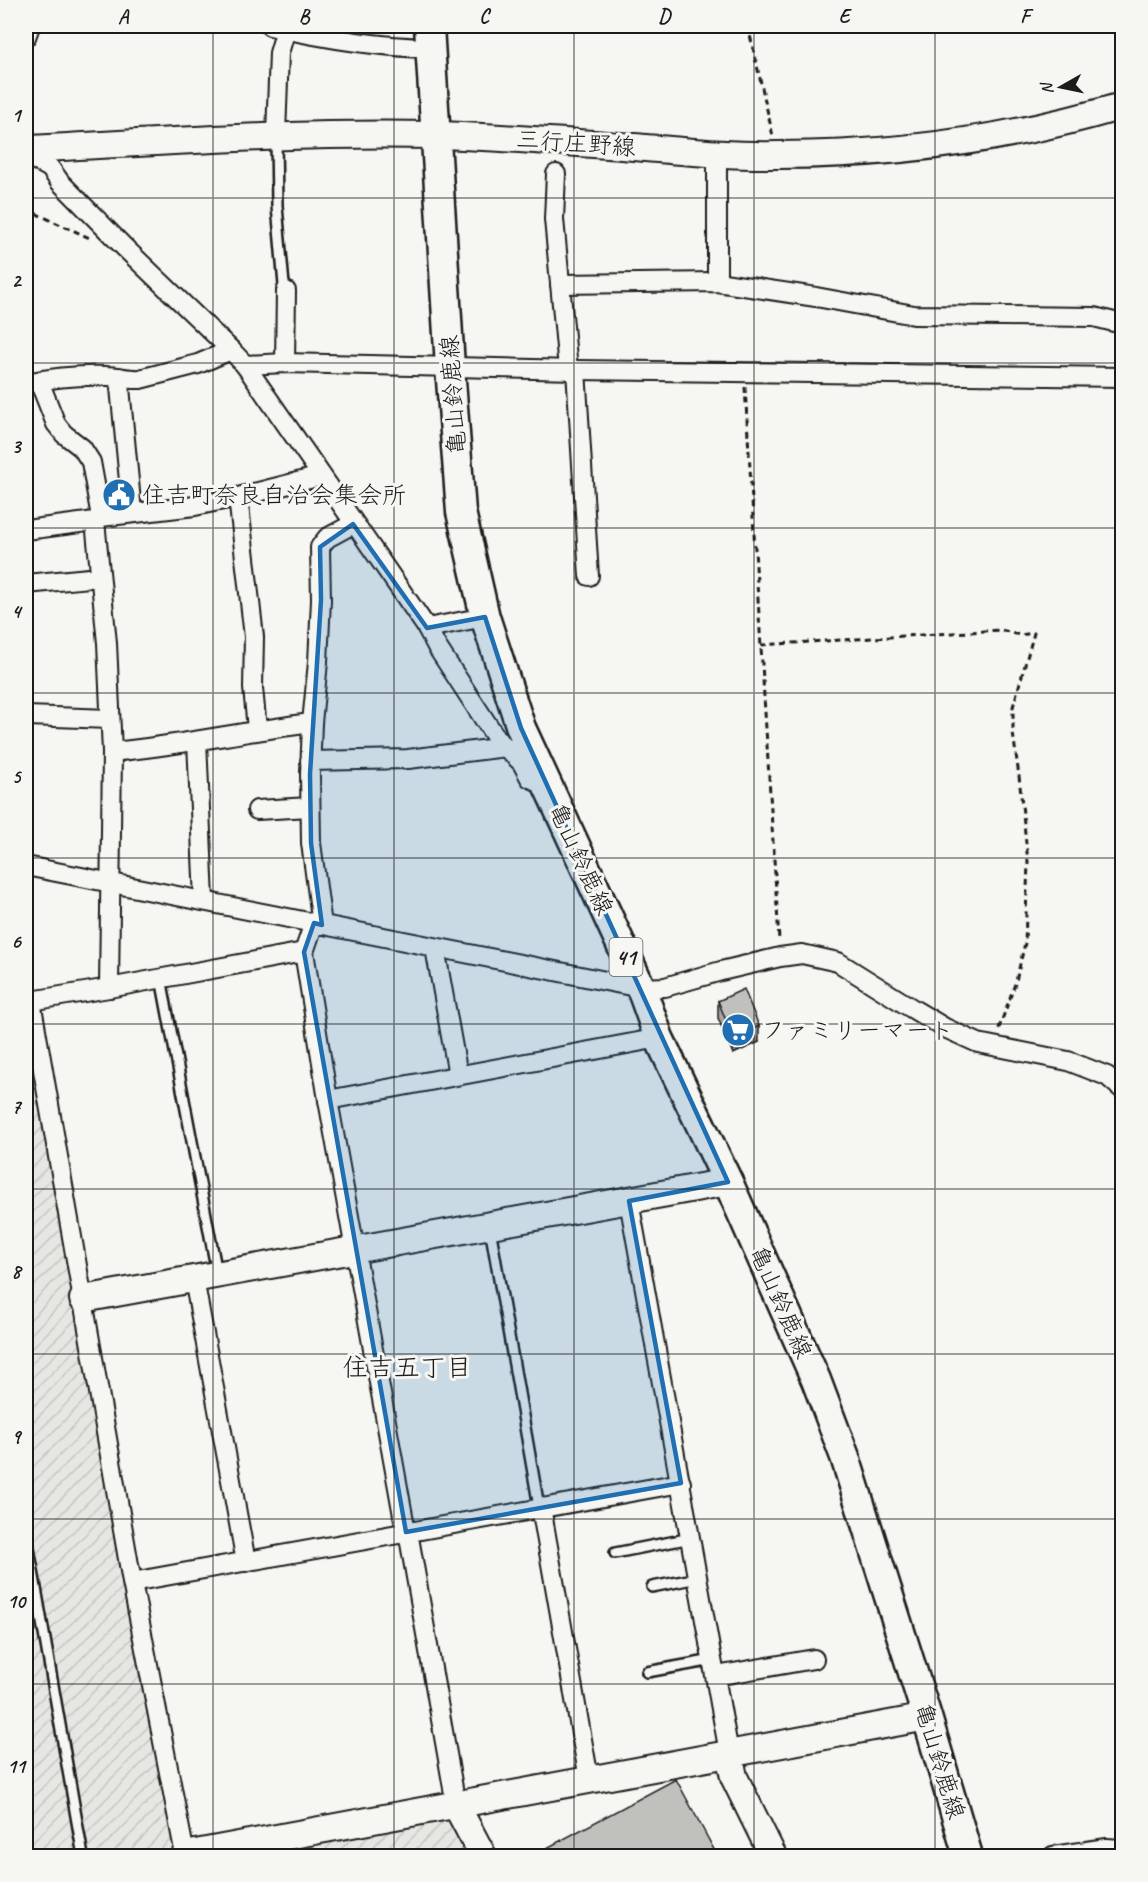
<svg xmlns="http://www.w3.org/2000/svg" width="1148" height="1882" font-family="Caveat,'Klee One',sans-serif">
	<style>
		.industrial { fill: url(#industrial-furrows) }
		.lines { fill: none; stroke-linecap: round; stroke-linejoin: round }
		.lane-casing { stroke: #1c1c1c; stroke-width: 14 }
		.street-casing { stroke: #1c1c1c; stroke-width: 22 }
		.secondary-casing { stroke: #1c1c1c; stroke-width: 30 }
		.primary-casing { stroke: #1c1c1c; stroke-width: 33 }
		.path { stroke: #1c1c1c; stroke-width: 3; stroke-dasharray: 6 4.5; stroke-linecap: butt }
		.lane { stroke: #f6f6f2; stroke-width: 9 }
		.street { stroke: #f6f6f2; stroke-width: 18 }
		.secondary { stroke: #f6f6f2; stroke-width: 26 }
		.primary { stroke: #f6f6f2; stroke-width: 28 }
		.wall { fill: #a5a5a3; stroke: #1c1c1c; stroke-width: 1.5 }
		.shaded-wall { fill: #868684; stroke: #1c1c1c; stroke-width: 1.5 }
		.building { fill: #c0c0bd; stroke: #1c1c1c; stroke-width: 1.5 }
		.marked { fill: #1f6fb2; fill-opacity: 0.2; stroke: #1f6fb2; stroke-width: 4.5; stroke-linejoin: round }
		.grid { fill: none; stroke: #1c1c1c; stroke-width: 1.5; stroke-opacity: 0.55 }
		.labels { text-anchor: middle; stroke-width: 6; stroke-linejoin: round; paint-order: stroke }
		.shield { fill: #f6f6f2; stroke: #5d5d5c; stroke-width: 1.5 }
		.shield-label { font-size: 22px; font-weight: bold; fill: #1c1c1c }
		.street-label { font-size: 24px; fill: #1c1c1c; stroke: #f6f6f2 }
		.poi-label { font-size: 24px; fill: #1c1c1c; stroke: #f6f6f2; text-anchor: start }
		.neighbourhood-label { font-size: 26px; fill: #1c1c1c; stroke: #f6f6f2 }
		.neatline { fill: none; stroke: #1c1c1c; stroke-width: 2 }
		.grid-label { font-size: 20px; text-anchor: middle; font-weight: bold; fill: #1c1c1c }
	</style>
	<defs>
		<pattern id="industrial-furrows" width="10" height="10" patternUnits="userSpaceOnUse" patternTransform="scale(1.5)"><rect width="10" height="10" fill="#e6e6e2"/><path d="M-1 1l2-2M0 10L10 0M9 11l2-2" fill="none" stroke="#c5c5c1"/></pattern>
	</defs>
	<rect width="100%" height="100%" fill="#f6f6f2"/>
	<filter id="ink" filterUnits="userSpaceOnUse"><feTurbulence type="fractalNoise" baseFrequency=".0167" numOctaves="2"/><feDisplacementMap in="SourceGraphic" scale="12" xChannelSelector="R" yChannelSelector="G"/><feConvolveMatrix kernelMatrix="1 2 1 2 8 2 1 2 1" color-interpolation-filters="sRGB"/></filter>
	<g filter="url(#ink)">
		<g class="industrial">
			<polygon points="26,1016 178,1856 26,1856"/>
			<polygon points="442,1819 456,1825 472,1856 241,1856"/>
		</g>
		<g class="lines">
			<defs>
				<g id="lane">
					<polyline points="276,138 277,206 284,285 286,291"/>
					<polyline points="161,978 217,1273"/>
					<polyline points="490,1228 539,1507"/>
					<polyline points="26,1531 83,1856"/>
					<polyline points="615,1553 691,1538"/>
					<polyline points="652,1587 698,1578"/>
					<polyline points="647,1672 713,1660"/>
				</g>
				<g id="street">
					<path d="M270,26C323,38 376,47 430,48"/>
					<polyline points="26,37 30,26"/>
					<polyline points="276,135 279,53 286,29"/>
					<polyline points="26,155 50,168 60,182 124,247 231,350 245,365 427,628 437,647 497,739 522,763 530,778 535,780"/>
					<polyline points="556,174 554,219 568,369"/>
					<polyline points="717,282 717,153"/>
					<polyline points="560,284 717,282 816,297 914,315 1094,317 1122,324"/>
					<polyline points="285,363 286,291"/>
					<polyline points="245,365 285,363 576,370 1122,377"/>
					<polyline points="576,370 589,576"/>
					<polyline points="119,377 132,512"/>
					<polyline points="39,381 56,424 64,434 82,448 91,462 101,517"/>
					<path d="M26,383C51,378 81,375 107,376C118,376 129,380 140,379L198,364L231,350"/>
					<polyline points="238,497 254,637 253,688 257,729"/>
					<polyline points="95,521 107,643 112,752 109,988"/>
					<polyline points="26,530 95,521 101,517 195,506 238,497 321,476"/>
					<polyline points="26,584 100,577"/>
					<polyline points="427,628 485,617"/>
					<polyline points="27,716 110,719"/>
					<polyline points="197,741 204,900"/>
					<path d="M112,752C179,746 245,731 312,723"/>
					<polyline points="310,761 408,759 506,747"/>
					<polyline points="257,810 310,807"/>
					<polyline points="26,866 641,988 665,987 721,971 780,957 802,954 838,962 913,1009 945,1028 978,1043 1068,1061 1107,1076 1122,1089"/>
					<polyline points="314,923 304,952 328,1100 406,1532 410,1543 456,1805"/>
					<polyline points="322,925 311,843 310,774 312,723 318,662 321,600 320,547 327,538 353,524"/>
					<polyline points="435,948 458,1075"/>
					<polyline points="26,1000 31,1001 132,1582 185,1855"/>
					<polyline points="31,1001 109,988 304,952"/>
					<polyline points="328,1100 659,1038"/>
					<polyline points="629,1201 729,1753"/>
					<polyline points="194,1279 246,1562"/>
					<polyline points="541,1507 589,1779"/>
					<polyline points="132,1582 681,1483"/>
					<polyline points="716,1676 814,1659"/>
					<polyline points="1053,1856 1107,1848 1122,1849"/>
				</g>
				<g id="secondary">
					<path d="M26,149C162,142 298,132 435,135C502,137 568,142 634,147C682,151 730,156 778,155C894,155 1011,139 1122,106"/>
					<polyline points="83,1299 728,1182"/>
					<polyline points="729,1753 734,1777 773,1856"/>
					<polyline points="456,1805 483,1856"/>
					<polyline points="185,1855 927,1717"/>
				</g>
				<polyline id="primary" points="429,26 450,367 461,512 485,617 521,728 641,988 659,1038 728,1182 816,1380 845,1457 927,1717 968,1856"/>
			</defs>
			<use href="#lane" class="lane-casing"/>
			<use href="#street" class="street-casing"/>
			<use href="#secondary" class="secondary-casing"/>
			<use href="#primary" class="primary-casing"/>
			<g class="path">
				<polyline points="748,26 773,136"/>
				<polyline points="26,209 92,239"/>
				<polyline points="745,387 779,940"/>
				<polyline points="761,645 1001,630 1020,635 1034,633 1013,707 1013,733 1019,776 1028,862 1025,943 1016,981 998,1031"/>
			</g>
			<use href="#lane" class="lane"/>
			<use href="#street" class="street"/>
			<use href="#secondary" class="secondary"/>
			<use href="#primary" class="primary"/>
		</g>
		<polygon class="wall" points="718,1001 759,1042 733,1054 718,1018"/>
		<polygon class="shaded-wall" points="759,1026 759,1042 733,1054 733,1037"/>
		<g class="building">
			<polygon points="744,989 759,1026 733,1037 718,1001"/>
			<polygon points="676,1779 718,1857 546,1857 543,1850"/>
		</g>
	</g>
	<path class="marked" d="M353,524L427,628L485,617L521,728L728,1182L629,1201L681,1483L406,1532L304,952L314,923L322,925L311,843L310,774L321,600L320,547Z"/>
	<path class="grid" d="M213,26V1856M394,26V1856M574,26V1856M754,26V1856M935,26V1856M26,198H1122M26,363H1122M26,528H1122M26,693H1122M26,858H1122M26,1024H1122M26,1189H1122M26,1354H1122M26,1519H1122M26,1684H1122"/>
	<defs>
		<symbol id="civic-disc" viewBox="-11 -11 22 22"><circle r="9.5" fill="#1f6fb2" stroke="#f6f6f2"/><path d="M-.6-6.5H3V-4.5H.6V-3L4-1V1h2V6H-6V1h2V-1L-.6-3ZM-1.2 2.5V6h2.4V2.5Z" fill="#fff"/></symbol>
		<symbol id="supermarket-disc" viewBox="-11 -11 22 22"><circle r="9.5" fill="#1f6fb2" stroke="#f6f6f2"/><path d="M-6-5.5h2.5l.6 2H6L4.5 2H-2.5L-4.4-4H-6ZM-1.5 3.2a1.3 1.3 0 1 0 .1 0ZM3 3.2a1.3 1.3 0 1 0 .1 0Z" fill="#fff"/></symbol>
	</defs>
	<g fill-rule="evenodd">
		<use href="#civic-disc" x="100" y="476" width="38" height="38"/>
		<use href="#supermarket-disc" x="719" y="1011" width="38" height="38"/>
	</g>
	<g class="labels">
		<rect class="shield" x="609.5" y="938" width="33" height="38" rx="4.5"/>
		<g class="shield-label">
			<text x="626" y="965">41</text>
		</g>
		<g class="street-label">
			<text transform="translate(576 143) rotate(4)" y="8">三行庄野線</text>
			<text transform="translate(453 395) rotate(-94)" y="8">亀山鈴鹿線</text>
			<text transform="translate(581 859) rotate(65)" y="8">亀山鈴鹿線</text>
			<text transform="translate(781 1302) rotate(66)" y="8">亀山鈴鹿線</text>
			<text transform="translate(940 1761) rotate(73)" y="8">亀山鈴鹿線</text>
		</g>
		<g class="poi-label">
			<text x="142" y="503">住吉町奈良自治会集会所</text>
			<text x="761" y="1038">ファミリーマート</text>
		</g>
		<g class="neighbourhood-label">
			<text x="407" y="1376">住吉五丁目</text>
		</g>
	</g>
	<rect width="1148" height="1882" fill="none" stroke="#f6f6f2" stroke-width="66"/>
	<g transform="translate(1061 87) rotate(261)" stroke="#f6f6f2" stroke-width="4.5" paint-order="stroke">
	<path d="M0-4.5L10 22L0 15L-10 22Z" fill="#1c1c1c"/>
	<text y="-9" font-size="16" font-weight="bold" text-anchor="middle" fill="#1c1c1c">N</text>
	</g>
	<rect x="33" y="33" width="1082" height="1816" class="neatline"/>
	<g class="grid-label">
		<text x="123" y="23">A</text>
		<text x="304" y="23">B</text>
		<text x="484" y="23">C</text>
		<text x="664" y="23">D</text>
		<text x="844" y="23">E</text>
		<text x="1025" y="23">F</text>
		<text x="16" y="122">1</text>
		<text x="16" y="287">2</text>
		<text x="16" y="453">3</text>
		<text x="16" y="618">4</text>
		<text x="16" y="783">5</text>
		<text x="16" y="948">6</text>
		<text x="16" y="1113">7</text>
		<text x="16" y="1278">8</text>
		<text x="16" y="1443">9</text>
		<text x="16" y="1608">10</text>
		<text x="16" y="1773">11</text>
	</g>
</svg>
